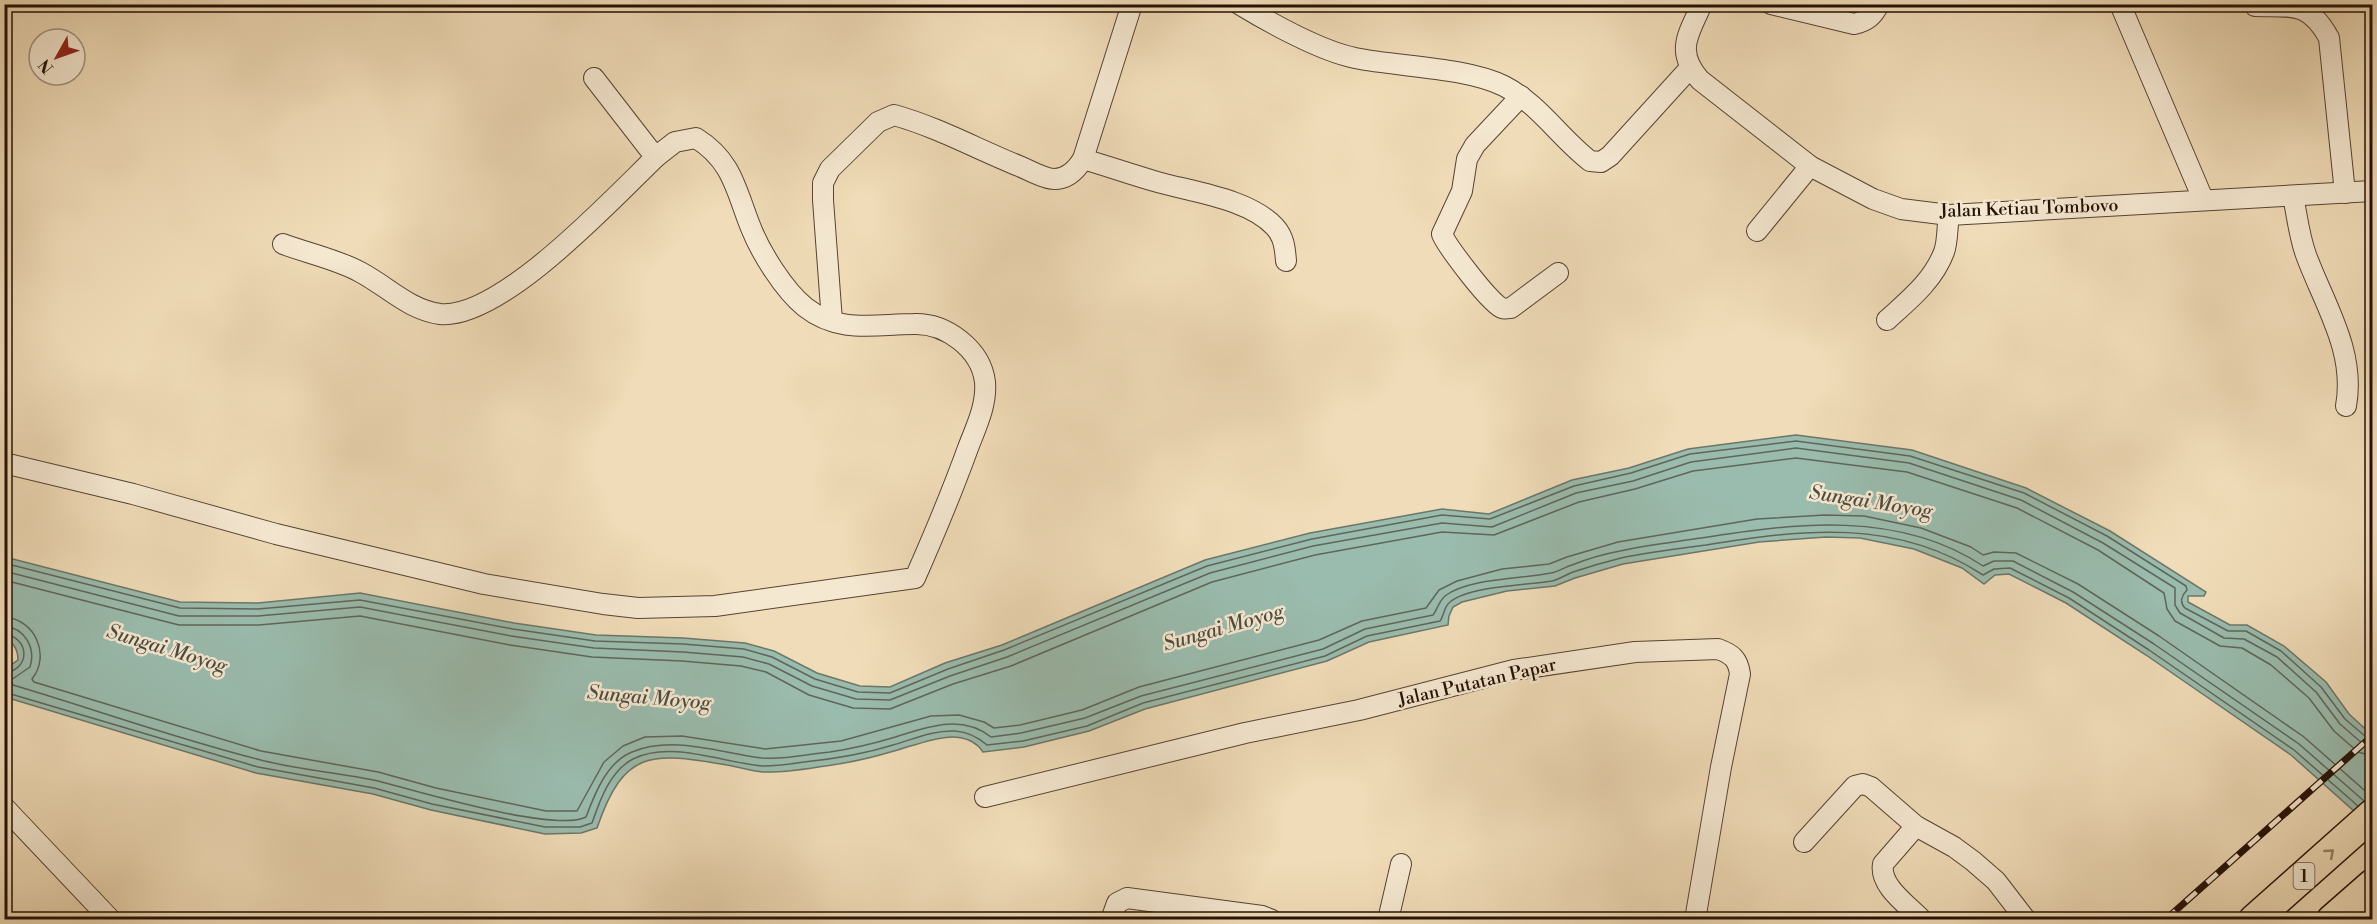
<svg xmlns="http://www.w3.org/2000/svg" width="2377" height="924" font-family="'Libre Bodoni',serif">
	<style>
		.water { fill: #9abcae; stroke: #6b776a; stroke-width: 1.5 }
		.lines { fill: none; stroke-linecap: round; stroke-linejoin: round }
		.shore { stroke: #5f665a; stroke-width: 1.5 }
		.minor-casing { stroke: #574332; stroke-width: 22 }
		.highway-casing { stroke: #241005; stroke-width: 33 }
		.minor { stroke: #f5e8d1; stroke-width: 20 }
		.highway { stroke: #f0dcb8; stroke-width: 30 }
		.rail-casing { stroke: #241005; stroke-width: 7 }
		.rail { stroke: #f5e8d1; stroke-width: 4.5; stroke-dasharray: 14; stroke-linecap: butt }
		.oneway { stroke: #948067 }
		.labels { text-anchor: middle; stroke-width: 5; stroke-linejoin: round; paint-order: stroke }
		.shield { fill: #f5e8d1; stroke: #635142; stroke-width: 1.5 }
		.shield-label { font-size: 16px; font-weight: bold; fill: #241005 }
		.street-label { font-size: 18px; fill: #241005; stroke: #f5e8d1 }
		.water-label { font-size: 20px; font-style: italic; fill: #4d4c40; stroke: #f5e8d1 }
	</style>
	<rect width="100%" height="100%" fill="#f0dcb8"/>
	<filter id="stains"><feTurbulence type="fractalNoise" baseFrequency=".00333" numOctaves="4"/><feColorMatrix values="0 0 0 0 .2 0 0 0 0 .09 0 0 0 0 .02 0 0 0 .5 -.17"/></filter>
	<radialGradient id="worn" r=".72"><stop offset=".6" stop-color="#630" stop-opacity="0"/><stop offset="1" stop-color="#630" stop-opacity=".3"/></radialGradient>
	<path class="water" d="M1796,435L1912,450L2026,488L2110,531L2206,592L2204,596H2188V602L2230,625H2247L2284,646L2326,682L2349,714L2372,735V827L2291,755L2146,655L2066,603L2009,574L1995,575L1984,584L1962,568L1914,549L1860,538L1826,537L1759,542L1623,564L1575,578L1555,586L1507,591L1462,602L1453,607L1449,616L1448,625L1369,642L1327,661L1145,709L1089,731L1024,747L983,752C963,723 921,744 894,751C874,757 853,762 832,765C810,768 786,773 763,772C751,771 739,767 727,765C651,752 624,749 597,828L581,833L545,834L431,810L373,794L256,773L5,697V669L18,660C18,650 15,643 5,639V557L180,602L258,603L360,593L514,623L596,635L683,638L745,643L774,651L817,673L860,686L890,687L945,663L1002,645L1205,560L1310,533L1442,509L1489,514L1572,480L1629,468L1688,449Z"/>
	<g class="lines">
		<g class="shore">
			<path d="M4,563L180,608L258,609L360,600L513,629L595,641L683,644L744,649L772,657L815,679L858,692L890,693L948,669L1004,650L1207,566L1312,539L1442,515L1490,519L1574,486L1631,473L1690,454L1796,441L1910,456L2024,493L2107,536L2186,586L2187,590C2182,595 2179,602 2185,608L2228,631H2246L2281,651L2321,687L2345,719L2366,737L2372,739"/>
			<polyline points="4,571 179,616 258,616 360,607 511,636 594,648 683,652 743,657 769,664 812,686 856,699 890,700 950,676 1007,657 1210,573 1313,546 1442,523 1492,527 1576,493 1633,481 1691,462 1796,448 1909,463 2021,500 2103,543 2175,588 2175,605 2180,613 2224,638 2244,639 2277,657 2316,692 2340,724 2363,744 2372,747"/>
			<polyline points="4,580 179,625 259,625 360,616 510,645 592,657 682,661 741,666 766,672 809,695 853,708 890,709 953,684 1011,666 1212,582 1315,555 1442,532 1494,535 1579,502 1635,489 1693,471 1796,458 1907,472 2017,508 2098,550 2164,593 2167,609 2175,621 2220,646 2242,648 2271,665 2309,698 2334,731 2358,752 2372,756"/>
			<path d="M4,617C35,619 51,655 32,679L34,682L261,751L378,772L436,788L546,811H577L604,762L623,746L645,737L682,736L765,749L841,741L931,716L959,715L984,722L994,728L1020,725L1082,710L1139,687L1319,640L1362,621L1426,608L1439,590L1457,581L1502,569L1549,564L1567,557L1618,542L1757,519L1825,515L1864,516L1921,528L1971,547L1983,555L1994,552L2016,553L2078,584L2159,636L2304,737L2372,797"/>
			<path d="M4,626C25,628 36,648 30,667L11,680L13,685C94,709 174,738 257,759C296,770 338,772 378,781C417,791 555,833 586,817C595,793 607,762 632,752C673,735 720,753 762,758C784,760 808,754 830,752C850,749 872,744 892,738C925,728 960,713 991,737L1021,733L1085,718L1141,696L1323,649L1365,629L1433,615C1437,610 1439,601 1445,596C1468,578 1523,579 1551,573C1558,572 1565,567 1572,565C1587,559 1604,554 1620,551C1646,545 1674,542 1701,538C1795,523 1899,510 1983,566L1994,561H2013L2073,592L2154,644L2299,744L2364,801"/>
			<path d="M4,634C29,637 32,669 4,673"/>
			<path d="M4,692L258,767L374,788L432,804L545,827H580L592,823C600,800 610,771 633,759C671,740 724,763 763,766C776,766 791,764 804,762C834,759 864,754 893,745C914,739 933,730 955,731C968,732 979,738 987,745L1023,741L1087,726L1143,703L1325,656L1367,636L1440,621C1444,616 1444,606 1450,602C1470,586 1527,585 1552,581C1559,579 1566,575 1573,572C1588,567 1605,562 1621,558C1649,552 1678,549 1706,545C1802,529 1897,518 1983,575L1994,569L2010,568L2069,598L2149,650L2294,750L2358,806"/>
		</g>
		<defs>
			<g id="minor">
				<path d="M1239,4C1270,23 1321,51 1355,58C1399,67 1465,67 1504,86C1539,104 1560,138 1590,161L1601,162L1610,156L1690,68"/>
				<path d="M1702,4C1688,35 1675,51 1700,80L1810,166L1873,199L1901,209L1949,215L2372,191"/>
				<path d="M1771,4L1854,24C1867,21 1873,16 1879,4"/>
				<polyline points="2120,4 2203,199"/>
				<path d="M2255,6C2292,7 2309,1 2329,38L2345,193"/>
				<polyline points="594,78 649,149 657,156"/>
				<path d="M1521,96L1475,145L1467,159L1462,191L1442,234C1446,245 1492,306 1502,308C1503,309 1510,308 1511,308L1558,273"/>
				<path d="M1083,159C1107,166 1130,174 1154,181C1191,192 1248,198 1275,227C1284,237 1285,248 1286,261"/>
				<path d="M2293,196C2297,215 2299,236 2306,255C2324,304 2356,351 2346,406"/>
				<polyline points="1757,231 1810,166"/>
				<path d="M1887,320C1909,300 1933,281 1944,252C1948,241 1947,226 1949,215"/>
				<path d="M832,321L823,200V183L830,169L878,122L894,115C937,127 977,149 1019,166C1029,170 1044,179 1054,179C1068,179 1077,169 1083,159L1132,4"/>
				<path d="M4,463L133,494L276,534L484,584L603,604L638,608L715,606L915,578C934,535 952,492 968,448C976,427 987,405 985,382C981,349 946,323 914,324C875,324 839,334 805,307C784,290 761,253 751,228C736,191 733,161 696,138L675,142L657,156C614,197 501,320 440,314C409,310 387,286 360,272C339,260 307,253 283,244"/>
				<path d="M985,797L1245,733L1359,710L1514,670L1635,652L1718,649C1732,654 1738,659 1740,674L1721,767L1695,920"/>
				<polyline points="4,807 111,920"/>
				<path d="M1916,826L1883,864C1879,886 1908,905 1922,920"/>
				<polyline points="1804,842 1855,786 1863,784 1871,787 1916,826 1954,847 1973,861 1996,881 2026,920"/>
				<polyline points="1111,920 1117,903 1127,898 1262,916 1272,920"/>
				<polyline points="1388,920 1401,864"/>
			</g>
			<g id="highway">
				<polyline points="2254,920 2372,815"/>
				<polyline points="2332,920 2372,885"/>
			</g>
		</defs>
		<use href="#minor" class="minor-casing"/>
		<use href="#highway" class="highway-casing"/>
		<use href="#minor" class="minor"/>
		<use href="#highway" class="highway"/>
		<defs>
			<polyline id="rail" points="2165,920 2372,736"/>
		</defs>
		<use href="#rail" class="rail-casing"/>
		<use href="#rail" class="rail"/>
	</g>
	<defs><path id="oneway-chevron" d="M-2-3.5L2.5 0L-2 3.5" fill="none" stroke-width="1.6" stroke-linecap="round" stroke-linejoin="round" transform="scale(1.5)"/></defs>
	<use class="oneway" href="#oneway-chevron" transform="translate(2330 853) rotate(-41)"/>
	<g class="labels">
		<rect class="shield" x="2293.5" y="863" width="21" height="26" rx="4.5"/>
		<g class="shield-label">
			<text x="2304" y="882">1</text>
		</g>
		<g class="street-label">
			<text transform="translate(2029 208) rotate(-2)" y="6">Jalan Ketiau Tombovo</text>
			<text transform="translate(1477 682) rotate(-13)" y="6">Jalan Putatan Papar</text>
		</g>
		<g class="water-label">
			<text transform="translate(1871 501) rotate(9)" y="7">Sungai Moyog</text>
			<text transform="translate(1223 627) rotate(-16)" y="7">Sungai Moyog</text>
			<text transform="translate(167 648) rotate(17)" y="7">Sungai Moyog</text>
			<text transform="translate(649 697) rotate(5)" y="7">Sungai Moyog</text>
		</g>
	</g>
	<rect width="2377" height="924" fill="none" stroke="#f0dcb8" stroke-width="24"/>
	<rect x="6" y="6" width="2365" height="912" fill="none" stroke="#241005" stroke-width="3"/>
	<rect x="12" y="12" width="2353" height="900" fill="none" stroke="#241005" stroke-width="1.5"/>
	<g transform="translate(57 57) rotate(230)"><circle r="28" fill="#f5e8d1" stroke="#a1927f" stroke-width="1.5"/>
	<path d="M0-4.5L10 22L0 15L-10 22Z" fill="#8f2418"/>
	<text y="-9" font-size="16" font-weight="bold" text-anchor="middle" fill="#241005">N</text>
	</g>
	<rect width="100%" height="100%" filter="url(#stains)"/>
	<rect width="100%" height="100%" fill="url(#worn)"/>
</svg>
